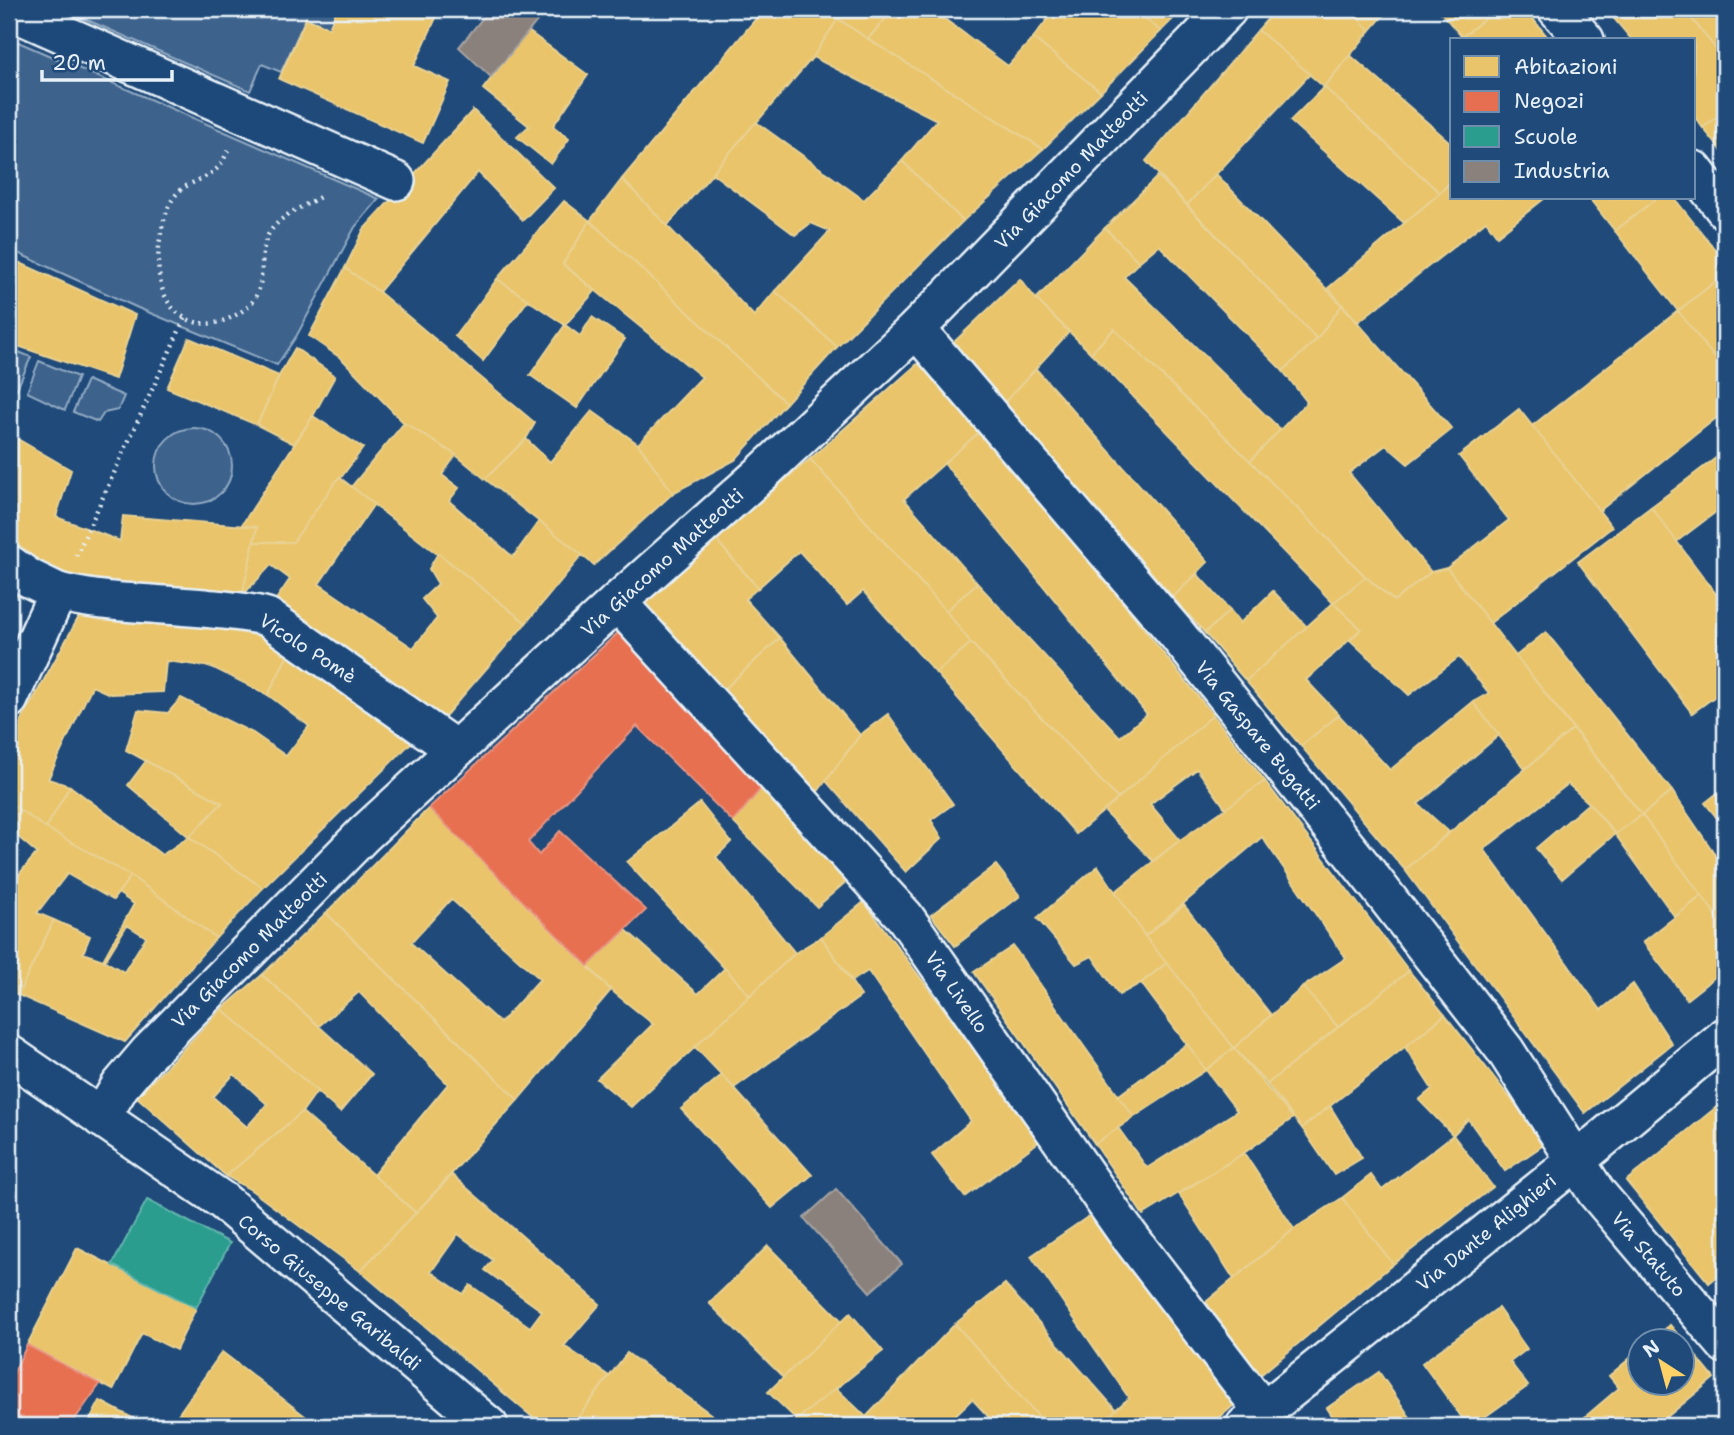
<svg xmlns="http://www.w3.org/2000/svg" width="1734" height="1435" font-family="'Shantell Sans',sans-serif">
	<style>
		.green { fill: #3c628c; stroke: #92aac2; stroke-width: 2 }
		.homes { fill: #e9c46a; stroke: #e9d295; stroke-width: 2; fill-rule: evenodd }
		.shops { fill: #e76f51; stroke: #e79683; stroke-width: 2 }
		.schools { fill: #2a9d8f; stroke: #63b6ae; stroke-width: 2 }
		.industry { fill: #8a817c; stroke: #a6a3a1; stroke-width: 2 }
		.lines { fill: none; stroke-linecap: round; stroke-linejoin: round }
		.street-casing { stroke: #e8f1f8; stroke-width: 42 }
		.path { stroke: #e8f1f8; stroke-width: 4.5; stroke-dasharray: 2 5; stroke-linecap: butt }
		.street { stroke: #1f4a7a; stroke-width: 37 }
		.labels { text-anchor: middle; stroke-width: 7; stroke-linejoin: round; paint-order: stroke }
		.street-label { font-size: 19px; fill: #e8f1f8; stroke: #1f4a7a }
	</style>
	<rect width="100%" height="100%" fill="#1f4a7a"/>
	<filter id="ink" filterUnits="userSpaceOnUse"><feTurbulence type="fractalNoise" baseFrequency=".0143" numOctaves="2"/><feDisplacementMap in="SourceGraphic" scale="14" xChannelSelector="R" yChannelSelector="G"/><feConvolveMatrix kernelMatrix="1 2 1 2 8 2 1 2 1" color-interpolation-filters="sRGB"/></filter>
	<g filter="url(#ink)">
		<g class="green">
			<polygon points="62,9 337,9 329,28 306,18 281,72 262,64 250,91"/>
			<polygon points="9,38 379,199 355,227 297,335 277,365 138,308 9,249"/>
			<polygon points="9,348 31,357 17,389 9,385"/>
			<polygon points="39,361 78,377 65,410 27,392"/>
			<polygon points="87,380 124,396 118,410 104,413 98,422 73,412"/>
			<circle cx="194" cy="466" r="38"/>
		</g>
		<g class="homes">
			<polygon points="337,9 440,9 414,66 450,82 423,143 279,79 306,18 329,28"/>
			<polygon points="764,9 824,9 838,19 813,57 667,226 622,179"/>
			<polygon points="824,9 894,9 868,39"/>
			<polygon points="894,9 911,9 921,17 931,9 1008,66 1033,38 1101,92 1043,149 868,39"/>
			<polygon points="1049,9 1133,9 1161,31 1101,92 1033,38 1053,12"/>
			<polygon points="1133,9 1183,9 1161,31"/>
			<polygon points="1276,9 1350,9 1370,31 1324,87 1258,30"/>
			<polygon points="1350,9 1389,9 1370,31"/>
			<polygon points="1438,9 1497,9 1462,37"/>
			<polygon points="1497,9 1525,9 1550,40 1464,40 1462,37"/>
			<polygon points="1606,9 1684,9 1725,60 1725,110 1703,128 1694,116 1694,40 1632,40"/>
			<polygon points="1684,9 1725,9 1725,60"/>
			<polygon points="838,19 868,39 1043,149 963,221 902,161 937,120 813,57"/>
			<polygon points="1258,30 1310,74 1187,205 1146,161"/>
			<polygon points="528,31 588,75 553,126 569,139 551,164 517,137 529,126 483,89"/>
			<polygon points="1350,55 1452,144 1452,180 1440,193 1324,87"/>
			<polygon points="1324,87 1440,193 1404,223 1290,121"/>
			<polygon points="473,110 554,188 523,220 478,172 379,292 345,268 364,229"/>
			<polygon points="1725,110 1725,155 1703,128"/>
			<polygon points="756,122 864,200 902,161 963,221 837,347 775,291 830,231 811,223 795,235 712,173"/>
			<polygon points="1216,174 1342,305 1317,339 1187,205"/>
			<polygon points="1158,176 1317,339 1283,371 1159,245 1139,262 1105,228"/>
			<polygon points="622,179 754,316 775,291 837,347 786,403 590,221"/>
			<polygon points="1452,180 1452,198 1545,198 1497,236 1486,221 1358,322 1328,288 1440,193"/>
			<polygon points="1589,198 1657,198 1615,231"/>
			<polygon points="1657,198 1674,198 1725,262 1725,274 1678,311 1615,231"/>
			<polygon points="564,201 590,221 563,264 595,291 565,325 497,279"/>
			<polygon points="590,221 786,403 735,460 673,493 638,444 702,377 563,264"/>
			<polygon points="1105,228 1139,262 1124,277 1281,430 1250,461 1114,329 1091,353 1036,299"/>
			<polygon points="9,258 135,315 115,379 9,343"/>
			<polygon points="345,268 379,292 535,423 526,439 485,479 456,455 404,423 342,359 309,336"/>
			<polygon points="1725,274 1725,371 1678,311"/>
			<polygon points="497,279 528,300 483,361 455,336"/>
			<polygon points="1020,279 1036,299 1069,332 1004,403 953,343"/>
			<polygon points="1342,305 1452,429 1408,464 1386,445 1349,473 1431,572 1394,601 1366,577 1250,461 1307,402 1283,371 1317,339"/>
			<polygon points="1678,311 1725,371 1725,411 1599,511 1532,426"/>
			<polygon points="592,317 625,339 577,408 530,375 565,325 580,336"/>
			<polygon points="1114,329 1250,461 1366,577 1333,603 1091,353"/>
			<polygon points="189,338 279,376 257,425 167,388"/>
			<polygon points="295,348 335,376 313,416 294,444 257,425 279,376"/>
			<polygon points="922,360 983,429 904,499 977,583 946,611 810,459"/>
			<polygon points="1036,369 1208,562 1173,597 1004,403"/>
			<polygon points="1519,409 1612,527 1490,623 1447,568 1509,520 1459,456"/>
			<polygon points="592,411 638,444 673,493 594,565 485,479 526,439 550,462"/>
			<polygon points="313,416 363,448 293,542 254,542 257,527 241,526"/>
			<polygon points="404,423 456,455 442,475 459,488 449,501 513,557 539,521 582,555 526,623 351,487"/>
			<polygon points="983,429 1213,715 1118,799 971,643 946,611 977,583 1120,737 1147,714 944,463"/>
			<polygon points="9,434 71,470 56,517 120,541 123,516 257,527 242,596 88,586 41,566 9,543"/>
			<polygon points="1725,451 1725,505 1676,542 1651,507"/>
			<polygon points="810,459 946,611 971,643 936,673 863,591 847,605 799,551 758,588 715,539"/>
			<polygon points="339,477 374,504 319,584 413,648 437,618 422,599 438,584 429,569 438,553 526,623 434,729 273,604 290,579 271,565 242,596 254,542 293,542"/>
			<polygon points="1651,507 1725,606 1725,689 1692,713 1578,562"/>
			<polygon points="715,539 758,588 745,599 780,638 719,694 641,608"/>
			<polygon points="1447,568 1573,729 1525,769 1473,702 1489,693 1459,657 1409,695 1350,640 1361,629 1333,603 1366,577 1394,601 1431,572"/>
			<polygon points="1197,574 1230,610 1205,633 1173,597"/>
			<polygon points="9,587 17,593 9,607"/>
			<polygon points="1273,591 1307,627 1246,681 1205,633 1230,610 1240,623"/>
			<polygon points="1333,603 1361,629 1306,680 1339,715 1301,746 1246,681"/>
			<polygon points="80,615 239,621 292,647 268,695 212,667 166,661 163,692 110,694 92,686 48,779 70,786 46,828 9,803 9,743"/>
			<polygon points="1546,632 1672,791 1642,815 1516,656"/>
			<polygon points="780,638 860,735 813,798 719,694"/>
			<polygon points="971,643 1118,799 1076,834 936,673"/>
			<polygon points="292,647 420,734 263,888 189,837 222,803 126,750 138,710 168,713 181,698 253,733 286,756 309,726 268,695"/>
			<polygon points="1473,702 1499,735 1418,804 1449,832 1405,870 1301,746 1339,715 1390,770"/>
			<polygon points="888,714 953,804 931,820 942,838 906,872 826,781 860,735"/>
			<polygon points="1213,715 1265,781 1226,809 1197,769 1150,804 1180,840 1153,861 1104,811"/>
			<polygon points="1573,729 1642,815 1615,834 1589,803 1568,784 1484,849 1601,1010 1633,984 1672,1044 1585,1113 1405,870"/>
			<polygon points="146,761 222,803 189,837 128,785"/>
			<polygon points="1265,781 1409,971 1338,1027 1303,987 1346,958 1262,837 1145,936 1115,892 1180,840"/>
			<polygon points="70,786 162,855 189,837 263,888 216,938 131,876 46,828"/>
			<polygon points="763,786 848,880 817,907 733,822"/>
			<polygon points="1725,787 1725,828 1705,803"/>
			<polygon points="1672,791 1725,869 1725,923 1723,925 1642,815"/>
			<polygon points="9,803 46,828 131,876 113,900 67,874 37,913 54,920 18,995 9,991 9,886 37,853 9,829"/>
			<polygon points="700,803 731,842 716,857 795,953 750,996 627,862"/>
			<polygon points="1589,803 1615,834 1562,879 1536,848"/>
			<path d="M429,808L611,990L518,1100L326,913ZM451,899L540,979L500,1023L411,943Z"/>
			<polygon points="1642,815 1702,896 1675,917 1615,834"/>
			<polygon points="996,865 1020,896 955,946 931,915"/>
			<polygon points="1098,866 1145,936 1167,963 1141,983 1119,995 1092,956 1076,964 1037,918"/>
			<path d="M131,876L216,938L125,1042L18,995L54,920L90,936L83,953L103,960L134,904L118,893ZM127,925L146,937L124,972L105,961Z"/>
			<polygon points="1702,896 1725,928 1725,969 1687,999 1643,942"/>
			<polygon points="864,902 1041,1140 965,1197 932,1155 971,1121 868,971 852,981 821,937"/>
			<polygon points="1184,905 1271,1015 1234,1048 1145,936"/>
			<polygon points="326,913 518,1100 416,1213 373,1175 448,1084 359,992 319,1026 262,975"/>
			<polygon points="626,930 698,994 725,968 750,996 631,1107 597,1079 653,1024 611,990 588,966"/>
			<polygon points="821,937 861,996 734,1088 695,1047 795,953"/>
			<polygon points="1013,946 1134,1117 1095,1144 974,972"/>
			<polygon points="1167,963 1234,1048 1206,1070 1141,983"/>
			<polygon points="1409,971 1445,1015 1302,1128 1267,1084"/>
			<polygon points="262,975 372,1074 340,1112 222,1009"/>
			<polygon points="1303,987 1338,1027 1267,1084 1234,1048"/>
			<path d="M222,1009L317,1091L302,1112L226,1176L137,1097ZM234,1074L267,1104L247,1127L213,1097Z"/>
			<polygon points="1445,1015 1525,1117 1542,1146 1505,1171 1468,1119 1453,1135 1419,1100 1432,1089 1405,1047"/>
			<polygon points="1187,1044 1206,1070 1134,1117 1118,1096"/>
			<polygon points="1234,1048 1293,1118 1244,1153 1143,1215 1095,1144 1118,1128 1147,1168 1237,1111 1206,1070"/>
			<polygon points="722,1075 812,1175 772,1208 681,1109"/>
			<polygon points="1725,1100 1725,1270 1709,1283 1626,1181"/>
			<polygon points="1330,1106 1362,1158 1334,1175 1302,1128"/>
			<polygon points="302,1112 416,1213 360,1271 251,1190 226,1176"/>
			<polygon points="1453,1135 1493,1187 1393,1264 1342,1198 1371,1175 1382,1190"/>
			<polygon points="1244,1153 1294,1229 1234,1279 1179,1194"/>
			<path d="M452,1175L600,1304L564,1346L609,1376L572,1426H543L360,1271ZM458,1234L493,1260L485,1270L542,1311L530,1327L470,1285L463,1294L431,1272Z"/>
			<polygon points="1342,1198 1393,1264 1258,1377 1206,1302 1294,1229"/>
			<polygon points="1095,1212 1235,1404 1210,1426 1097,1426 1129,1398 1031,1256"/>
			<polygon points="768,1246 842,1321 784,1378 709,1303"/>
			<polygon points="77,1248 196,1308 176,1350 142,1333 113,1390 27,1345"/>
			<polygon points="1005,1284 1116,1410 1097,1426 1047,1426 955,1324"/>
			<polygon points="1498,1308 1527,1349 1510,1362 1528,1386 1472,1426 1468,1426 1422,1363"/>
			<polygon points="850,1313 883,1351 797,1420 768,1392"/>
			<polygon points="955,1324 1047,1426 997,1426 972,1399 944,1426 860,1426 866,1417"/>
			<polygon points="1670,1325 1714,1378 1656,1426 1585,1426 1580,1421 1619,1388 1609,1376 1640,1350 1640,1382 1682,1382 1682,1340 1652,1340"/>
			<polygon points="222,1352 318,1426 170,1426"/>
			<polygon points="627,1353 727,1426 572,1426"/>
			<polygon points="1379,1372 1416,1426 1339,1426 1327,1408"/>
			<polygon points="836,1388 866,1417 860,1426 789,1426"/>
			<polygon points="100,1401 138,1421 135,1426 87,1426"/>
		</g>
		<g class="shops">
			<polygon points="621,630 763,786 733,822 637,726 528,842 539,855 560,831 646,910 588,966 429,808"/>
			<polygon points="27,1345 100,1384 70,1426 9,1426 9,1382"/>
		</g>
		<polygon class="schools" points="147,1200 230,1243 196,1308 112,1265"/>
		<g class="industry">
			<polygon points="490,9 547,9 491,77 459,47"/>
			<polygon points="836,1189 902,1264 870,1292 804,1218"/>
		</g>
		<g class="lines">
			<defs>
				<g id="street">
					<polyline points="1557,9 1585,40"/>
					<polyline points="9,10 396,181"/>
					<polyline points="1694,170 1725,210"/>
					<polyline points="916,329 1176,633 1374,881 1505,1050 1596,1192 1725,1344"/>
					<polyline points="9,564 29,578 58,592 9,699"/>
					<path d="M58,592C109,605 162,603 214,609C231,611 249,612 267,617L455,749"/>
					<polyline points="617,602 905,917 1123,1228 1263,1411"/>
					<polyline points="9,1054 223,1201 489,1426"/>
					<polyline points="101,1118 120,1086 148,1053 364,834 617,602 761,474 916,329 1228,9"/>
					<polyline points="1245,1426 1577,1160 1725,1037"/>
				</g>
			</defs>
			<use href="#street" class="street-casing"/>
			<g class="path">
				<path d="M228,150C226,154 224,160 221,164C204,186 179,177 167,211C154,247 150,309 195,322C213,327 230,320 245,309C270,290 256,260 268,235C280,214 304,207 323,195"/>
				<polyline points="76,556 185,318"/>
			</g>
			<use href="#street" class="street"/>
		</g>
	</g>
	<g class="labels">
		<g class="street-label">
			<text transform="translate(1071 170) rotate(-46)" y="7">Via Giacomo Matteotti</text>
			<text transform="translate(662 562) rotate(-42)" y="7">Via Giacomo Matteotti</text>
			<text transform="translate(308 648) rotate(33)" y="7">Vicolo Pomè</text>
			<text transform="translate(1258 735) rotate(51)" y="7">Via Gaspare Bugatti</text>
			<text transform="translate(249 950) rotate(-45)" y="7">Via Giacomo Matteotti</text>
			<text transform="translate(957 992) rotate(55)" y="7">Via Livello</text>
			<text transform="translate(1486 1232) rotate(-39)" y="7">Via Dante Alighieri</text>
			<text transform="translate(1649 1254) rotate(50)" y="7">Via Statuto</text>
			<text transform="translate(330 1292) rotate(40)" y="7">Corso Giuseppe Garibaldi</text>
		</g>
	</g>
	<rect width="1734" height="1435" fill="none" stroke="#1f4a7a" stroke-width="35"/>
	<rect x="18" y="18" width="1699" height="1400" fill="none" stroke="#e8f1f8" stroke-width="2.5" filter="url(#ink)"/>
	<rect x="1450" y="38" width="245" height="161" fill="#1f4a7a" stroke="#6f8dac" stroke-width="2"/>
	<rect x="1464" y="56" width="35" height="21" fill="#e9c46a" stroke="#6f8dac" stroke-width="2"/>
	<text x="1514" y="74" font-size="21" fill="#e8f1f8">Abitazioni</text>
	<rect x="1464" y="91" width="35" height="21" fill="#e76f51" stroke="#6f8dac" stroke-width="2"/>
	<text x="1514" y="108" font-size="21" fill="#e8f1f8">Negozi</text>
	<rect x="1464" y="126" width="35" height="21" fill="#2a9d8f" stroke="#6f8dac" stroke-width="2"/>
	<text x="1514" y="144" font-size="21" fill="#e8f1f8">Scuole</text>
	<rect x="1464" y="161" width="35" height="21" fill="#8a817c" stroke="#6f8dac" stroke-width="2"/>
	<text x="1514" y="178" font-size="21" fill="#e8f1f8">Industria</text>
	<g transform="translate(1661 1362) rotate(324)"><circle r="33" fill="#1f4a7a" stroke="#6f8dac" stroke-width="2"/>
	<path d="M0-5L12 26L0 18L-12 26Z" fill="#ffd166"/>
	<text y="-10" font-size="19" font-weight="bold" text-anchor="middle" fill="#e8f1f8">N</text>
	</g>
	<path d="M42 70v10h130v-10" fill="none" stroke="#e8f1f8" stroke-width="3.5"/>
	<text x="52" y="70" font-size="21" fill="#e8f1f8" stroke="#1f4a7a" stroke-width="5" paint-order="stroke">20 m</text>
</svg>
